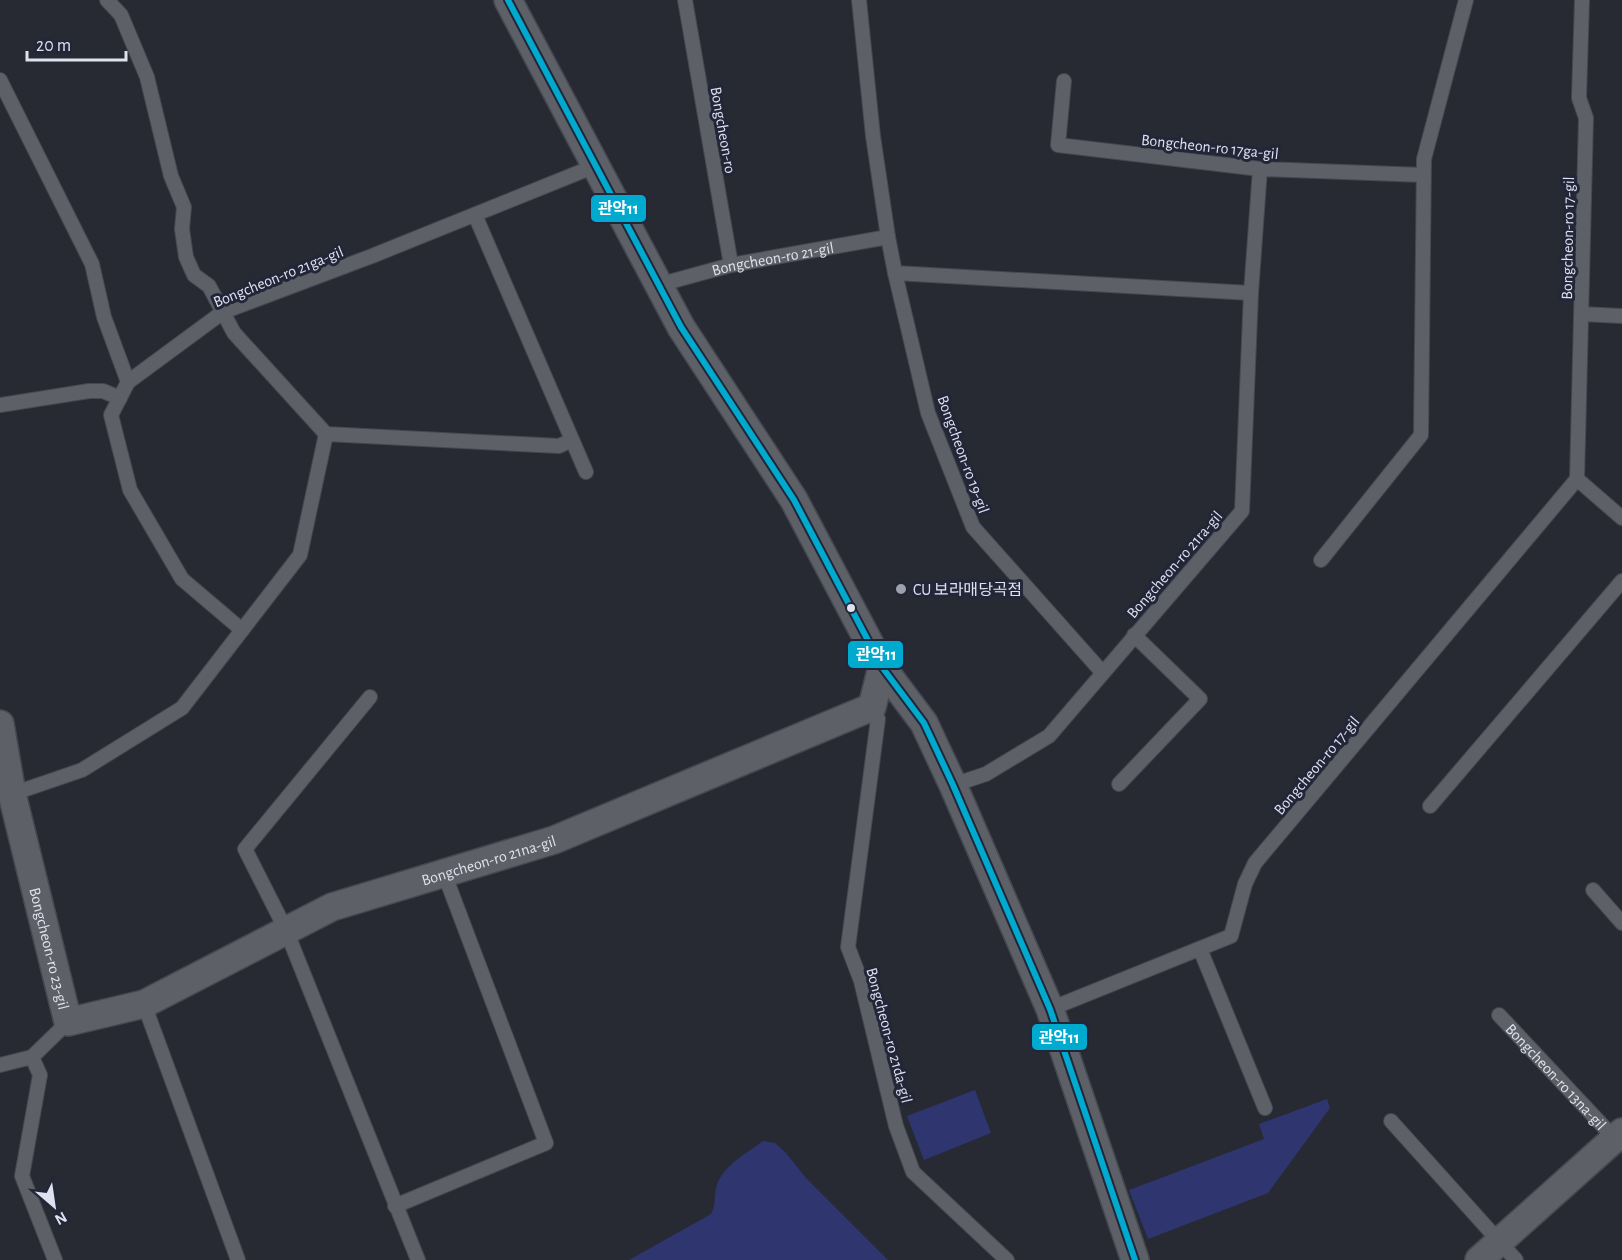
<svg xmlns="http://www.w3.org/2000/svg" width="1622" height="1260" font-family="'Alegreya Sans','Noto Sans KR',sans-serif">
	<style>
		.green { fill: #2f356f }
		.lines { fill: none; stroke-linecap: round; stroke-linejoin: round }
		.lane-casing { stroke: #464851; stroke-width: 16 }
		.street-casing { stroke: #464851; stroke-width: 30 }
		.lane { stroke: #5d6067; stroke-width: 14 }
		.street { stroke: #5d6067; stroke-width: 27 }
		.bus-1-casing { stroke: #222638; stroke-width: 10 }
		.bus-1 { stroke: #00a9ce; stroke-width: 6 }
		.poi-dot { fill: #9ea1ad; stroke: #222638; stroke-width: 2 }
		.bus-dot { fill: #dee1ee; stroke: #222638; stroke-width: 2 }
		.labels { text-anchor: middle; stroke-width: 6; stroke-linejoin: round; paint-order: stroke }
		.street-label { font-size: 16px; fill: #dee1ee; stroke: #222638 }
		.poi-label { font-size: 16px; fill: #dee1ee; stroke: #222638; text-anchor: start }
		.line-badge { stroke: #222638; stroke-width: 2 }
		.badge-label { font-size: 16px; text-anchor: middle; font-weight: bold; fill: #fff }
	</style>
	<rect width="100%" height="100%" fill="#272a33"/>
	<g class="green">
		<polygon points="975,1090 991,1133 924,1160 907,1116"/>
		<polygon points="1327,1099 1330,1108 1268,1193 1148,1239 1129,1190 1264,1139 1259,1124"/>
		<path d="M763,1141L775,1143L786,1153L806,1178L888,1260H629L711,1214C717,1203 713,1193 718,1182C726,1164 747,1153 763,1141Z"/>
	</g>
	<g class="lines">
		<defs>
			<g id="lane">
				<polyline points="107,0 121,15 147,77 171,176 184,207 182,229 186,257 194,275 209,286 234,333 326,434 559,446 572,440"/>
				<polyline points="685,0 731,265"/>
				<polyline points="859,0 873,136 888,237 895,273 928,413 973,527 1102,672"/>
				<polyline points="0,80 92,264 104,317 128,382"/>
				<polyline points="1064,81 1058,145 1260,169 1423,175"/>
				<polyline points="475,215 586,472"/>
				<polyline points="895,273 1251,293"/>
				<path id="s1" d="M658,285L731,265L888,237"/>
				<polyline points="1582,314 1622,316"/>
				<polyline points="0,405 89,391 103,391 120,398"/>
				<polyline points="1577,479 1622,518"/>
				<polyline points="1321,560 1421,435 1424,159 1466,0"/>
				<polyline points="242,630 182,579 130,490 111,415 128,382 223,312 372,256 595,166"/>
				<polyline points="370,697 245,849 286,930 418,1260"/>
				<polyline points="872,707 878,719 848,947 861,981 896,1126 913,1172 1007,1260"/>
				<polyline points="1119,784 1200,699 1134,635"/>
				<polyline points="953,785 986,774 1049,736 1242,511 1251,293 1260,169"/>
				<polyline points="12,794 82,770 182,708 300,555 326,434"/>
				<polyline points="1430,806 1622,581"/>
				<polyline points="1593,890 1622,923"/>
				<polyline points="1200,949 1265,1108"/>
				<polyline points="144,1004 238,1260"/>
				<polyline points="1050,1009 1231,936 1245,884 1255,863 1577,479 1586,118 1579,98 1582,0"/>
				<path id="s2" d="M1499,1015L1618,1142"/>
				<polyline points="0,1065 32,1057"/>
				<polyline points="1391,1121 1516,1260"/>
				<polyline points="395,1206 546,1143 444,873"/>
				<polyline points="55,1260 22,1176 40,1075 32,1057 68,1022"/>
			</g>
			<g id="street">
				<polyline points="508,0 681,327 794,500 882,667 924,723 953,785 1050,1009 1135,1260"/>
				<path id="s3" d="M0,724L12,794L68,1022L144,1004L332,907L554,840L872,707L882,667"/>
				<polyline points="1479,1260 1622,1132"/>
			</g>
		</defs>
		<use href="#lane" class="lane-casing"/>
		<use href="#street" class="street-casing"/>
		<use href="#lane" class="lane"/>
		<use href="#street" class="street"/>
		<defs>
			<polyline id="bus-1" points="508,0 681,327 794,500 882,667 924,723 953,785 1050,1009 1135,1260"/>
		</defs>
		<use href="#bus-1" class="bus-1-casing"/>
		<use href="#bus-1" class="bus-1"/>
	</g>
	<circle class="poi-dot" cx="901" cy="589" r="6"/>
	<circle class="bus-dot" cx="851" cy="608" r="5"/>
	<g class="labels">
		<g class="street-label">
			<text transform="translate(724 130) rotate(80)" y="6">Bongcheon-ro</text>
			<text transform="translate(1210 146) rotate(6)" y="6">Bongcheon-ro 17ga-gil</text>
			<text transform="translate(1567 238) rotate(-89)" y="6">Bongcheon-ro 17-gil</text>
			<text dy="6" stroke="none"><textPath href="#s1" startOffset="118">Bongcheon-ro 21-gil</textPath></text>
			<text transform="translate(278 276) rotate(-22)" y="6">Bongcheon-ro 21ga-gil</text>
			<text transform="translate(964 454) rotate(70)" y="6">Bongcheon-ro 19-gil</text>
			<text transform="translate(1174 564) rotate(-49)" y="6">Bongcheon-ro 21ra-gil</text>
			<text transform="translate(1316 765) rotate(-50)" y="6">Bongcheon-ro 17-gil</text>
			<text dy="6" stroke="none"><textPath href="#s3" startOffset="759">Bongcheon-ro 21na-gil</textPath></text>
			<text dy="6" stroke="none"><textPath href="#s3" startOffset="230">Bongcheon-ro 23-gil</textPath></text>
			<text transform="translate(890 1035) rotate(75)" y="6">Bongcheon-ro 21da-gil</text>
			<text dy="6" stroke="none"><textPath href="#s2" startOffset="84">Bongcheon-ro 13na-gil</textPath></text>
		</g>
		<g class="poi-label">
			<text x="913" y="595">CU 보라매당곡점</text>
		</g>
	</g>
	<g class="line-badge">
		<rect x="590" y="194" width="57" height="29" rx="6" fill="#00a9ce"/>
		<rect x="847" y="640" width="57" height="29" rx="6" fill="#00a9ce"/>
		<rect x="1031" y="1023" width="57" height="28" rx="6" fill="#00a9ce"/>
	</g>
	<g class="badge-label">
		<text x="618" y="214">관악11</text>
		<text x="876" y="660">관악11</text>
		<text x="1059" y="1043">관악11</text>
	</g>
	<g transform="translate(54 1206) rotate(151)" stroke="#222638" stroke-width="4.5" paint-order="stroke">
	<path d="M0-4.5L10 22L0 15L-10 22Z" fill="#dee1ee"/>
	<text y="-9" font-size="16" font-weight="bold" text-anchor="middle" fill="#dee1ee">N</text>
	</g>
	<path d="M27 51v9h99v-9" fill="none" stroke="#dee1ee" stroke-width="3"/>
	<text x="36" y="51" font-size="18" fill="#dee1ee" stroke="#222638" stroke-width="4.5" paint-order="stroke">20 m</text>
</svg>
